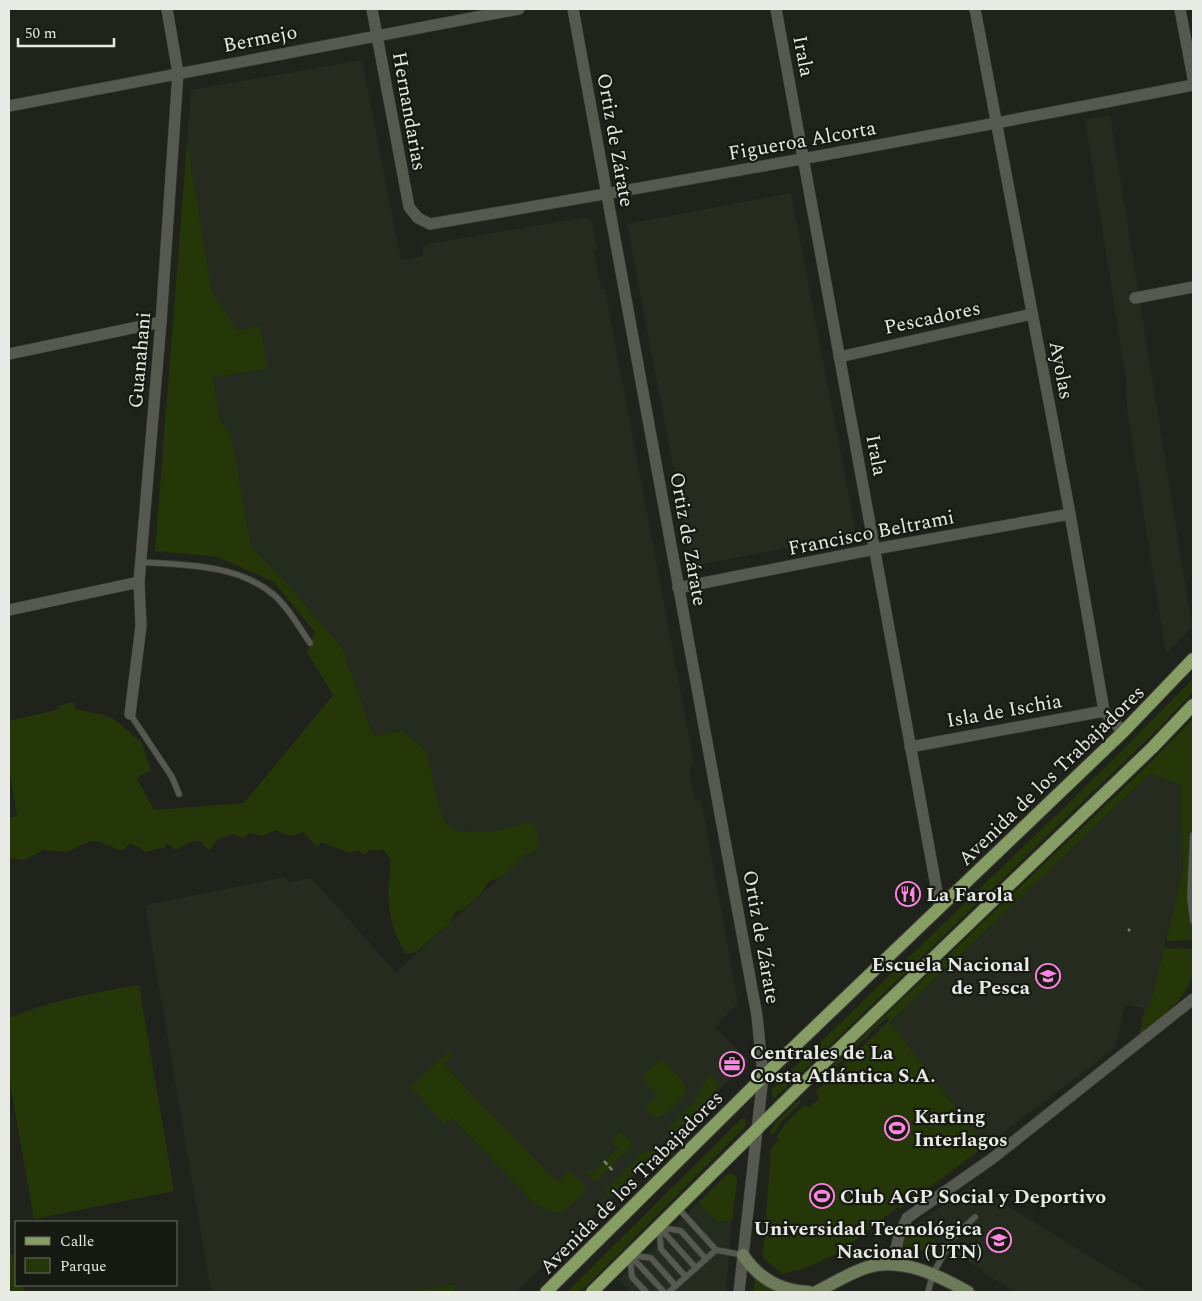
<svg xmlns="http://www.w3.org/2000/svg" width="1202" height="1301" font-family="Spectral,serif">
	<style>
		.built { fill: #252b1e }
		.green { fill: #253609 }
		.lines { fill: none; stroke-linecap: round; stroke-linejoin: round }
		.service-casing { stroke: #3b3e37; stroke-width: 7 }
		.minor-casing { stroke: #3b3e37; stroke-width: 12 }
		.secondary-casing { stroke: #3b3e37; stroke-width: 14 }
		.primary-casing { stroke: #3b3e37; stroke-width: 14 }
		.path { stroke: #7c7f79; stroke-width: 2.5; stroke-dasharray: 5 2.5; stroke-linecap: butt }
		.service { stroke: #555950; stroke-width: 5.5 }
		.minor { stroke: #555950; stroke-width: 11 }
		.secondary { stroke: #6d7b5a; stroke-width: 12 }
		.primary { stroke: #869d64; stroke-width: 12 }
		.labels { text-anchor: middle; stroke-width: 4.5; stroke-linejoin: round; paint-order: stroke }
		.street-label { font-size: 20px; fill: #e8eae5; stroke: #171a13 }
		.poi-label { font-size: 20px; font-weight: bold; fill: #e8eae5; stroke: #171a13; text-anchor: start }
	</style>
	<rect width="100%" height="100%" fill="#20231c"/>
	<g class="built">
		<polygon points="362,60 401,260 423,256 422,245 587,217 592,221 597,248 594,252 601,288 605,290 694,763 689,770 695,800 701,799 738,1003 715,1027 749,1061 672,1137 670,1136 654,1152 656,1154 517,1292 455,1292 453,1284 411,1292 211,1292 145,905 286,877 288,883 311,878 396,972 526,854 534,852 539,844 536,832 528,823 495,831 459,832 441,822 403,731 373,735 343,649 291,588 251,546 231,434 220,421 213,377 268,368 238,331 212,292 187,143 191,90"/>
		<polygon points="1110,115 1192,627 1166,654 1127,409 1126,380 1085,119"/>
		<polygon points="791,193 855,528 849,536 698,565 691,561 627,224"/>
		<polygon points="1150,774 1181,785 1183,870 1149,1009 1125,1005 1115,1048 985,1146 890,1022"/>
		<polygon points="972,1184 1148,1292 1014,1292 914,1226"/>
		<polygon points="698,1203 717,1221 732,1221 726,1292 630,1292 619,1280"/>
	</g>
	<g class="green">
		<path d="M187,143L212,292L238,331L260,326L268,369L213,377L220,421L231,434L251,546L291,588L343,649L373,735L403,731L427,752L436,796L444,822L459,832L495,831L528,823L535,824L540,844L534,852L526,854L504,876L489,881L482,893L470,904L460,911H456L450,923L416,952L406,954C386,923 387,896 391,860L383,849L380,851L370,850L365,854L357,850L349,853L322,842L317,847L303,832C293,837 285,836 276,830L263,836L250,833L243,838L232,834L216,841L210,850L205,847L201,841L190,842L176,850L168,844L164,848H160L146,852L131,843L123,850H119L101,842L90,841L67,852L44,850L25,860L9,858V818L17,816L9,768V721L59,709V706L73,702L75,709L104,715L115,720L125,728L142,743L151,770L137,778L154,810L244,803L333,695L307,652L315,632L274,582L218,557L155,551Z"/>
		<polygon points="1193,679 1193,692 1157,730 777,1096 775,1098 772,1096 772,1089 1106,767"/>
		<polygon points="1193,719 1193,940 1166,941 1183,870 1181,785 1150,774 890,1022 985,1146 900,1209 898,1207 841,1252 806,1268 782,1274 763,1258 771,1148 779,1140 777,1137 784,1125 804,1105 808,1108 819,1099 816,1091 889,1021 887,1017 816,1086 816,1083 833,1065 1146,767"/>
		<path d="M1164,948L1193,949C1193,956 1194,965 1193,973C1186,1001 1160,1018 1139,1035L1145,1008L1149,1009Z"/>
		<path d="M139,985L174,1191L34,1219L9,1078V1018C51,1000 94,993 139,985Z"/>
		<polygon points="449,1051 452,1055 443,1064 557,1182 570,1170 586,1188 586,1191 563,1212 552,1212 534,1203 452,1118 445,1124 410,1087"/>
		<path d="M661,1058L682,1080L686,1090C684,1097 667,1117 658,1117C653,1117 649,1112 645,1108L658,1096L641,1078Z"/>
		<polygon points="709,1075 720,1086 671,1136 669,1128 694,1102"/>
		<polygon points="799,1100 801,1102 781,1122 773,1135 769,1132 777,1121"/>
		<polygon points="744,1118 747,1121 745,1127 580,1292 567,1292 741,1119"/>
		<polygon points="621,1131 631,1142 631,1147 597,1180 595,1181 586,1172 588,1170 592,1173 618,1148 611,1141"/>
		<polygon points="649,1150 654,1152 610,1197 606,1193 607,1188 644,1152"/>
		<polygon points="730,1173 736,1176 737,1181 732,1221 717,1221 698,1203 725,1176"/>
		<polygon points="914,1226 939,1243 931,1253 902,1245 905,1238"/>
		<polygon points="9,1250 16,1262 16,1285 22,1285 25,1292 9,1292"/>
		<polygon points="755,1278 764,1285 778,1292 753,1292"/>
		<polygon points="454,1284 455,1292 411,1292"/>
	</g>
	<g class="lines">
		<defs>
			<g id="service">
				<path d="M140,562C185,565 236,564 273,594C288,607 299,627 310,643"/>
				<polyline points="130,714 172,777 179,794"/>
				<polyline points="1193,835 1190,897 1193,921"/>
				<polyline points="678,1208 716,1250"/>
				<polyline points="659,1227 681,1231 706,1259"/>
				<polyline points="659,1227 661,1249 686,1277"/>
				<polyline points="659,1227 696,1268"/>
				<polyline points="954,1237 975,1217"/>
				<polyline points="630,1255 651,1258 676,1286"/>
				<polyline points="630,1255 664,1292"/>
				<polyline points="630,1257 632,1277 646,1292"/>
				<polyline points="669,1292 716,1250 743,1255"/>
				<polyline points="928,1292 933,1274 948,1246"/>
			</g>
			<g id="minor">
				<path d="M372,9L409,207L418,218L430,224C685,181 939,135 1193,85"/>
				<polyline points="573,9 757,1016 763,1076 739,1292"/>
				<polyline points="776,9 940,908"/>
				<polyline points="975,9 1070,514 1104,711 1123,732"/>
				<polyline points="1180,9 1193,78"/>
				<polyline points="9,106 519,9"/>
				<polyline points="1135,298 1193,287"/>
				<polyline points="9,354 161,322"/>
				<polyline points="839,357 1032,314"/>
				<polyline points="678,588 875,549 1070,514"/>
				<polyline points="9,610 139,582"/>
				<polyline points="130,714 141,626 139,582 161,322 178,73 167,9"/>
				<polyline points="910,747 1104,711"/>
				<polyline points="892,1265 899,1236 907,1218 993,1158 1193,999"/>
			</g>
			<g id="secondary">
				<path d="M743,1255C759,1279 780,1291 809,1292"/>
				<path d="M816,1292C832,1284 848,1274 865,1268C900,1256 938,1275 968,1292"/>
			</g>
			<g id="primary">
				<polyline points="546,1292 774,1066 1123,732 1193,659"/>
				<polyline points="592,1292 826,1061 1152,748 1193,705"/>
			</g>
		</defs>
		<use href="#service" class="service-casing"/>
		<use href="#minor" class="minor-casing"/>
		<use href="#secondary" class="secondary-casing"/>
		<use href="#primary" class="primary-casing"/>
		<g class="path">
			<polyline points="1128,929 1130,931"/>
			<polyline points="604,1161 614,1172"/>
		</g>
		<use href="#service" class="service"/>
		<use href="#minor" class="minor"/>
		<use href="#secondary" class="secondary"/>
		<use href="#primary" class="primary"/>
	</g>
	<defs>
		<symbol id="restaurant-ring" viewBox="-11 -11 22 22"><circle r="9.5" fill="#171a13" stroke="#fe85e0" stroke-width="1.5"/><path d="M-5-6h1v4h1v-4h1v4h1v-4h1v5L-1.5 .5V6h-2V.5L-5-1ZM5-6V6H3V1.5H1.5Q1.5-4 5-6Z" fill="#fe85e0"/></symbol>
		<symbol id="school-ring" viewBox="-11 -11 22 22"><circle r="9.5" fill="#171a13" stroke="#fe85e0" stroke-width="1.5"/><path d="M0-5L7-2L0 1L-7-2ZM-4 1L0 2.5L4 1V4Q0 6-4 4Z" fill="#fe85e0"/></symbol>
		<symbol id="office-ring" viewBox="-11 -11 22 22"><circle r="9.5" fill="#171a13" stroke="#fe85e0" stroke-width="1.5"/><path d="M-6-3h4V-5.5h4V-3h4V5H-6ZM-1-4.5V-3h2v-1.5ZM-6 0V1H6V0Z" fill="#fe85e0"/></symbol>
		<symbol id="stadium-ring" viewBox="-11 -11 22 22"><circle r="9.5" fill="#171a13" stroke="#fe85e0" stroke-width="1.5"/><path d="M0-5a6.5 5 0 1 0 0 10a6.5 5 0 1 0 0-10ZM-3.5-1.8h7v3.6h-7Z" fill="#fe85e0"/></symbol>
		<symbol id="university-ring" viewBox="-11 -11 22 22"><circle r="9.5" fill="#171a13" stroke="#fe85e0" stroke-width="1.5"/><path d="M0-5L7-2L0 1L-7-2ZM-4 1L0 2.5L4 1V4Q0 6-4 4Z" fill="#fe85e0"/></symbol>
	</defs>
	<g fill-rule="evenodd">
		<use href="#restaurant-ring" x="894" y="880" width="28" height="28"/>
		<use href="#school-ring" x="1034" y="962" width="28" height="28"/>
		<use href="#office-ring" x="718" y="1050" width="28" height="28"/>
		<use href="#stadium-ring" x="883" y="1114" width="28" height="28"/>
		<use href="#stadium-ring" x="808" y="1182" width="28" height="28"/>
		<use href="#university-ring" x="985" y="1226" width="28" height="28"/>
	</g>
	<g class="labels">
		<g class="street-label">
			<text transform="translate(260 38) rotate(-11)" y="7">Bermejo</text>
			<text transform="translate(804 56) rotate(79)" y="7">Irala</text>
			<text transform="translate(410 111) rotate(80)" y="7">Hernandarias</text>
			<text transform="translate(616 140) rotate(80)" y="7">Ortiz de Zárate</text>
			<text transform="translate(802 140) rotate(-10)" y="7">Figueroa Alcorta</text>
			<text transform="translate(932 317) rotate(-12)" y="7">Pescadores</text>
			<text transform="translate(139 360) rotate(-85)" y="7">Guanahani</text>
			<text transform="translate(1062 370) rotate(79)" y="7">Ayolas</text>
			<text transform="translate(877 455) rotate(79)" y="7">Irala</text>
			<text transform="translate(871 532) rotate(-11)" y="7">Francisco Beltrami</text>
			<text transform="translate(689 539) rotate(80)" y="7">Ortiz de Zárate</text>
			<text transform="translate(1004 710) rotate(-10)" y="7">Isla de Ischia</text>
			<text transform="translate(1051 775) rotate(-44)" y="7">Avenida de los Trabajadores</text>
			<text transform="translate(762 937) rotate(80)" y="7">Ortiz de Zárate</text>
			<text transform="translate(631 1182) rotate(-45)" y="7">Avenida de los Trabajadores</text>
		</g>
		<g class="poi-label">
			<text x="926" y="901">La Farola</text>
			<text x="1030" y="971" text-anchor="end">Escuela Nacional<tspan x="1030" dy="23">de Pesca</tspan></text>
			<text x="750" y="1059">Centrales de La<tspan x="750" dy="23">Costa Atlántica S.A.</tspan></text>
			<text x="914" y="1123">Karting<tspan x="914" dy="23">Interlagos</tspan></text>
			<text x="840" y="1203">Club AGP Social y Deportivo</text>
			<text x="982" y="1235" text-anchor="end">Universidad Tecnológica<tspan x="982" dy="23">Nacional (UTN)</tspan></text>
		</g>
	</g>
	<rect width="1202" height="1301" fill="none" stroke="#e8eae5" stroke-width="20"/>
	<rect x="15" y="1221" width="162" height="65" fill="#171a13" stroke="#6b6d67"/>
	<rect x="25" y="1237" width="25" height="8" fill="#869d64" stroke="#6b6d67"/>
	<text x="60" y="1246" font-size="15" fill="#e8eae5">Calle</text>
	<rect x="25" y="1258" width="25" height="15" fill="#253609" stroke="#6b6d67"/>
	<text x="60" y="1271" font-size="15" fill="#e8eae5">Parque</text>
	<path d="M18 38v8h96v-8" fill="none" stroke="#e8eae5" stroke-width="2.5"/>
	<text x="25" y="38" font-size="15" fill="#e8eae5" stroke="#171a13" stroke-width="4" paint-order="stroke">50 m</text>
</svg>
